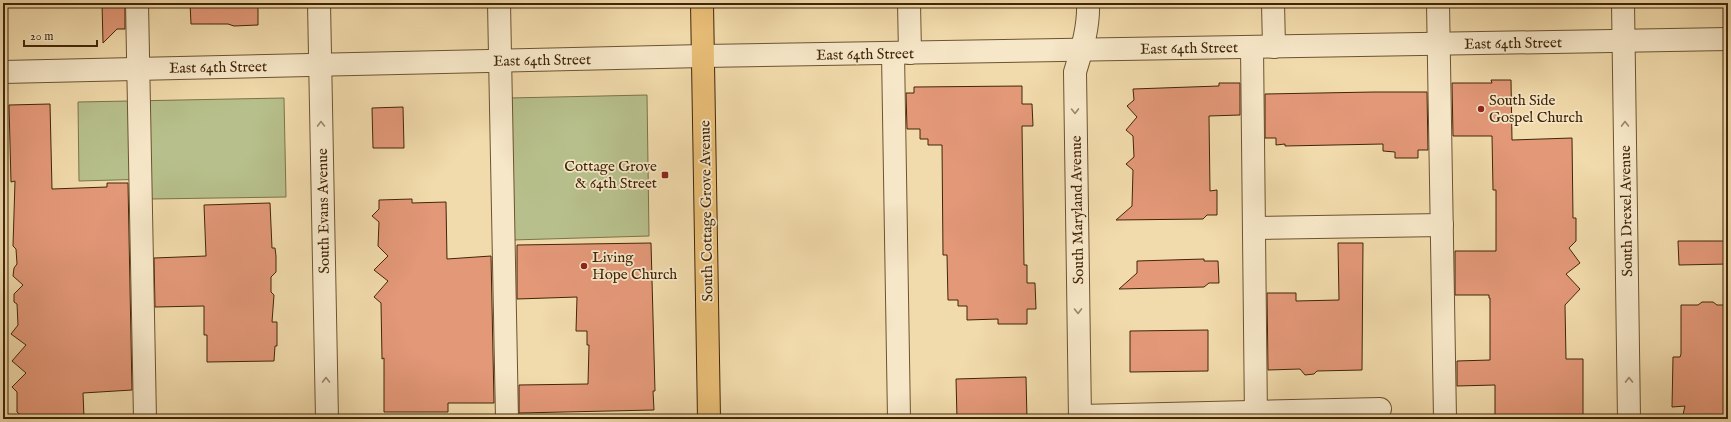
<svg xmlns="http://www.w3.org/2000/svg" width="1731" height="422" font-family="'IM FELL English',serif">
	<style>
		.green { fill: #b7c08c; stroke: #7c734a }
		.building { fill: #e39878; stroke: #412608 }
		.lines { fill: none; stroke-linecap: round; stroke-linejoin: round }
		.minor-casing { stroke: #6d5331; stroke-width: 24 }
		.major-casing { stroke: #412608; stroke-width: 24 }
		.minor { stroke: #f6e7c8; stroke-width: 22 }
		.major { stroke: #e8bd76; stroke-width: 22 }
		.oneway { stroke: #9c8668 }
		.poi-dot { fill: #8f2418; stroke: #f6e7c8; stroke-width: 1.5 }
		.labels { text-anchor: middle; stroke-width: 3.5; stroke-linejoin: round; paint-order: stroke }
		.street-label { font-size: 15px; fill: #412608; stroke: #f6e7c8 }
		.poi-label { font-size: 15px; fill: #412608; stroke: #f6e7c8; text-anchor: start }
	</style>
	<rect width="100%" height="100%" fill="#f1daab"/>
	<filter id="stains"><feTurbulence type="fractalNoise" baseFrequency=".005" numOctaves="4"/><feColorMatrix values="0 0 0 0 .2 0 0 0 0 .09 0 0 0 0 .02 0 0 0 .5 -.17"/></filter>
	<radialGradient id="worn" r=".72"><stop offset=".6" stop-color="#630" stop-opacity="0"/><stop offset="1" stop-color="#630" stop-opacity=".3"/></radialGradient>
	<g class="green">
		<polygon points="647,95 649,236 512,240 510,98"/>
		<polygon points="284,98 286,197 150,199 150,179 79,181 78,102"/>
		<polygon points="650,414 650,419 362,419"/>
	</g>
	<g class="building">
		<polygon points="102,3 125,3 125,29 117,29 103,43"/>
		<polygon points="190,3 258,3 258,25 234,26 228,24 191,24"/>
		<polygon points="1491,80 1511,80 1512,140 1572,138 1573,218 1576,218 1576,241 1569,248 1580,263 1566,274 1580,289 1565,305 1566,359 1583,359 1583,419 1495,419 1495,385 1457,386 1457,361 1490,360 1490,298 1489,298 1489,295 1455,295 1455,251 1496,251 1496,190 1493,190 1492,136 1453,136 1452,83 1492,83"/>
		<polygon points="1219,83 1240,83 1240,115 1209,116 1210,191 1217,190 1217,215 1207,215 1203,219 1116,220 1132,206 1133,170 1126,164 1134,157 1133,136 1126,130 1137,117 1127,106 1134,100 1133,89 1219,86"/>
		<polygon points="1022,86 1022,104 1032,104 1033,126 1022,126 1024,265 1027,265 1027,283 1035,283 1036,309 1027,309 1027,324 998,324 998,319 967,320 967,306 958,306 958,300 948,300 947,255 943,255 942,145 928,145 928,139 920,139 920,129 907,129 906,93 914,93 914,87"/>
		<polygon points="1374,92 1427,92 1428,150 1418,150 1418,158 1395,158 1395,152 1383,151 1383,144 1285,146 1285,144 1276,145 1276,138 1265,138 1265,94"/>
		<polygon points="50,104 52,189 107,187 107,183 128,183 132,390 83,393 84,418 25,419 17,412 17,392 12,387 26,373 12,361 26,345 11,334 18,325 17,304 14,302 14,294 23,285 13,276 14,268 17,264 16,249 13,246 15,181 11,182 9,105"/>
		<polygon points="403,107 404,148 373,148 372,108"/>
		<polygon points="412,199 412,203 446,202 447,259 491,256 494,403 448,403 448,412 384,412 384,358 382,359 381,303 374,297 388,281 374,270 388,256 378,246 379,222 372,216 379,209 379,200"/>
		<polygon points="270,203 272,248 275,248 276,256 276,272 271,277 271,292 274,295 272,322 277,322 277,346 275,346 274,361 207,362 207,335 204,335 204,306 155,307 154,258 206,256 204,205"/>
		<polygon points="1678,241 1728,241 1728,264 1679,265"/>
		<polygon points="651,243 655,391 653,391 654,410 519,413 519,385 588,384 589,345 587,345 587,331 576,331 577,297 517,299 517,245"/>
		<polygon points="1338,243 1363,243 1362,370 1317,371 1314,374 1305,375 1300,369 1268,370 1267,293 1296,293 1296,301 1339,300"/>
		<polygon points="1204,259 1204,261 1218,261 1219,283 1209,283 1204,287 1119,289 1137,273 1137,261"/>
		<polygon points="1702,302 1713,302 1717,305 1728,305 1728,419 1682,419 1685,406 1672,407 1673,357 1680,357 1681,354 1681,305 1698,305"/>
		<polygon points="1208,330 1208,371 1130,372 1130,331"/>
		<polygon points="1026,377 1027,419 957,419 956,379"/>
	</g>
	<g class="lines">
		<defs>
			<g id="minor">
				<polyline points="137,3 145,419"/>
				<polyline points="319,3 327,419"/>
				<polyline points="499,3 507,419"/>
				<polyline points="909,3 910,53"/>
				<polyline points="1273,3 1274,47"/>
				<polyline points="1438,3 1445,419"/>
				<polyline points="1623,3 1629,419"/>
				<polyline points="1252,47 1256,419"/>
				<polyline points="893,53 899,419"/>
				<polyline points="3,72 703,56 1728,39"/>
				<polyline points="1254,228 1442,225"/>
				<polyline points="1080,416 1380,409"/>
				<path d="M1080,419L1075,72C1082,49 1089,27 1088,3"/>
			</g>
			<polyline id="major" points="702,3 709,419"/>
		</defs>
		<use href="#minor" class="minor-casing"/>
		<use href="#major" class="major-casing"/>
		<use href="#minor" class="minor"/>
		<use href="#major" class="major"/>
	</g>
	<defs><path id="oneway-chevron" d="M-2-3.5L2.5 0L-2 3.5" fill="none" stroke-width="1.6" stroke-linecap="round" stroke-linejoin="round"/></defs>
	<g class="oneway">
		<use href="#oneway-chevron" transform="translate(1075 111) rotate(89)"/>
		<use href="#oneway-chevron" transform="translate(321 124) rotate(-91)"/>
		<use href="#oneway-chevron" transform="translate(1625 124) rotate(-91)"/>
		<use href="#oneway-chevron" transform="translate(1078 311) rotate(89)"/>
		<use href="#oneway-chevron" transform="translate(326 380) rotate(-91)"/>
		<use href="#oneway-chevron" transform="translate(1629 380) rotate(-91)"/>
	</g>
	<g class="poi-dot">
		<circle cx="1481" cy="109" r="4"/>
		<rect x="661" y="171" width="8" height="8" rx="2"/>
		<circle cx="584" cy="266" r="4"/>
	</g>
	<g class="labels">
		<g class="street-label">
			<text transform="translate(1513 43) rotate(-1)" y="5">East 64th Street</text>
			<text transform="translate(1189 48) rotate(-1)" y="5">East 64th Street</text>
			<text transform="translate(865 54) rotate(-1)" y="5">East 64th Street</text>
			<text transform="translate(542 60) rotate(-1)" y="5">East 64th Street</text>
			<text transform="translate(218 67) rotate(-1)" y="5">East 64th Street</text>
			<text transform="translate(1077 210) rotate(-91)" y="5">South Maryland Avenue</text>
			<text transform="translate(323 211) rotate(-91)" y="5">South Evans Avenue</text>
			<text transform="translate(706 211) rotate(-91)" y="5">South Cottage Grove Avenue</text>
			<text transform="translate(1626 211) rotate(-91)" y="5">South Drexel Avenue</text>
		</g>
		<g class="poi-label">
			<text x="1489" y="105">South Side<tspan x="1489" dy="17">Gospel Church</tspan></text>
			<text x="657" y="171" text-anchor="end">Cottage Grove<tspan x="657" dy="17">&amp; 64th Street</tspan></text>
			<text x="592" y="262">Living<tspan x="592" dy="17">Hope Church</tspan></text>
		</g>
	</g>
	<rect width="1731" height="422" fill="none" stroke="#f1daab" stroke-width="16"/>
	<rect x="4" y="4" width="1723" height="414" fill="none" stroke="#412608" stroke-width="2"/>
	<rect x="8" y="8" width="1715" height="406" fill="none" stroke="#412608"/>
	<path d="M24 40v6h73v-6" fill="none" stroke="#412608" stroke-width="2"/>
	<text x="30" y="40" font-size="12" fill="#412608" stroke="#f6e7c8" stroke-width="3" paint-order="stroke">20 m</text>
	<rect width="100%" height="100%" filter="url(#stains)"/>
	<rect width="100%" height="100%" fill="url(#worn)"/>
</svg>
